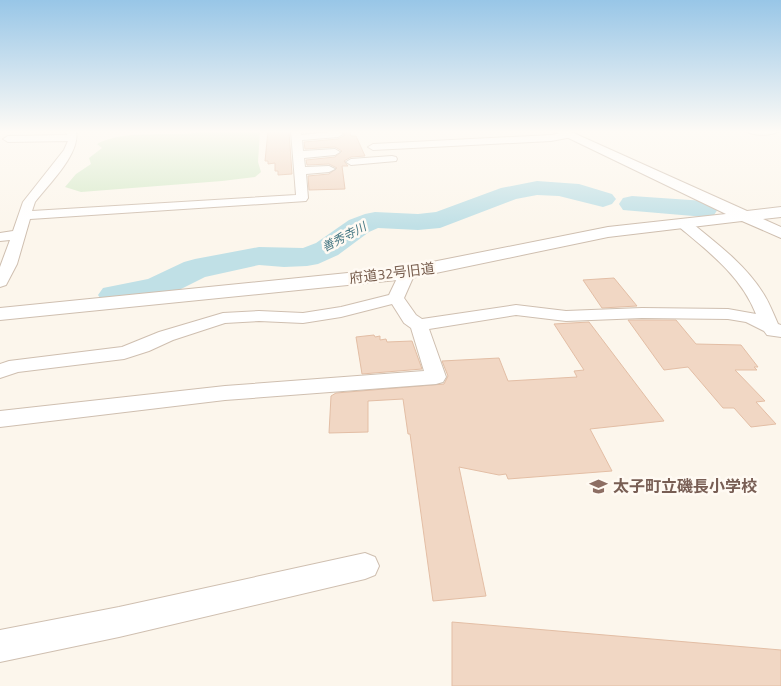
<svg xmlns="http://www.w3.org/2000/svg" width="781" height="686" font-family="'Titillium Web','Noto Sans JP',sans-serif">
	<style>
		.green { fill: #d6eaca }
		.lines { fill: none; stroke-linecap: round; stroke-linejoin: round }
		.river { fill: #c0e0e6; fill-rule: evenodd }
		.building { fill: #f1d7c4; stroke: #e3bea5 }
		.minor-casing { stroke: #cfbfb0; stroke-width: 2 }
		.tertiary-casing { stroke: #cfbfb0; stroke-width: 2 }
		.minor { fill: #fff; fill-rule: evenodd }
		.tertiary { fill: #fff; fill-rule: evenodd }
		.labels { text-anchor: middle; stroke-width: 5; stroke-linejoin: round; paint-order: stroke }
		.far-water-label { font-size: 12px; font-style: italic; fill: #457783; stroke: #fffaf3 }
		.street-label { font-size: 14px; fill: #785e4e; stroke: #fffaf3 }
		.near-education-label { font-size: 16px; font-weight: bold; fill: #785e54; stroke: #fffaf3; text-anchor: start }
	</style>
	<rect width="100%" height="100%" fill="#fcf6ec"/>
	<path class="green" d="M207,131H260L258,162L261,172L255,177L222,181L81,192L65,187L76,174L91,164L89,158L102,148L97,144C125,128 175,138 207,131Z"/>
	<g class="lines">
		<g class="river">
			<polygon points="537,181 579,184 612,194 616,199 612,204 603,207 559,196 537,195 516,199 440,228 418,230 378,228 369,232 338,255 318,264 307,266 284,267 259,265 205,277 169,295 157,298 115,305 103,302 98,295 103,288 148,279 184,262 195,259 259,247 303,248 316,243 349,220 365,214 375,212 418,214 436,212 501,188"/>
			<polygon points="632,196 705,201 714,203 718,209 714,215 705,217 623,210 619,204 623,198"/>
		</g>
	</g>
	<g class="building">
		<polygon points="268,131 289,131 292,174 278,175 278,171 275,171 275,163 268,164 268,161 265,161"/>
		<polygon points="342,131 349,131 351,136 356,136 365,156 351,157 344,161 348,166 342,166 345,189 309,190 308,176 329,174 337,168 329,164 307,165 306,160 335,157 342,151 335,147 305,149 304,142 338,139 345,135"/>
		<polygon points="614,278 637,306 602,308 583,280"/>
		<polygon points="628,320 676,320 696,344 741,345 758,367 754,367 757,370 735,370 765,401 756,402 776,424 751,427 734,408 723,408 688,367 664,370"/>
		<polygon points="589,322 664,421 590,429 612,471 508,479 506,474 499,475 459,467 486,596 433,601 410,434 408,434 403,399 368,401 368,432 329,433 331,396 336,393 444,384 448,376 442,361 499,358 508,381 577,377 574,371 584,370 554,324"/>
		<polygon points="374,335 375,337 380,336 380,340 386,339 387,342 412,341 422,369 362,374 356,337"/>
		<polygon points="452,622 781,650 781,686 452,686"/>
	</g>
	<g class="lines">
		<defs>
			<g id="minor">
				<path d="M66,131H76C81,153 49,184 35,202L32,211L296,195L291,131H301V135L338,131L343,134L338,137L302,140L303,151L335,149L340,152L335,155L304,158L305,167L329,166L335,169L329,172L306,174L308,198L306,201L30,219L17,264L6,285L0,287V267L10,240L0,241V233L13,231L23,202L64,150L68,141L8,142L3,139L8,136L67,135Z"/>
				<path d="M746,131H779C772,136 753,136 746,131Z"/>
				<polygon points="569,132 574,135 572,137 551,141 373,150 368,147 373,144 551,135"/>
				<polygon points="392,156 396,157 397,159 396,161 351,165 346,162 351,159"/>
				<path d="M683,219L688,220C715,242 744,263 763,293C769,302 773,313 778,324L781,325V337L767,335L764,331L746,322L728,319L642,318L566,321L516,315L429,329L446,377L443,382L436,384L225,400L0,427V411L225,386L424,371L411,328L404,323L392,304L341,317L303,323L259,321L225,323L173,340L149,351L124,359L18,372L0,378V364L9,361L122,347L159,332L223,313L259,311L303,313L341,307L389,295L401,270H413L415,273L404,298L416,315L422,319L516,305L566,311L642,308L728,309L756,314C741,276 709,252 678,226L676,223Z"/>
				<polygon points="365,553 375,557 379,566 375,575 365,579 119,637 0,662 0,630 119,607"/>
			</g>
			<polygon id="tertiary" points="554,131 569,131 747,211 781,207 781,217 763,219 781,227 781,238 742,221 608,237 407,279 0,320 0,308 407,267 608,227 726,214"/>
		</defs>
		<use href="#minor" class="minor-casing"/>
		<use href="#tertiary" class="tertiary-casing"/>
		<use href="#minor" class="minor"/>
		<use href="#tertiary" class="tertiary"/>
	</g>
	<linearGradient id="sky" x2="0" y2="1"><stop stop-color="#98c6e7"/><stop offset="0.58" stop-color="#fefbf6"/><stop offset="1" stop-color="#fefbf6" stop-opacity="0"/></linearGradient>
	<rect width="781" height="227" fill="url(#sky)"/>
	<defs>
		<symbol id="school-bare" viewBox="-9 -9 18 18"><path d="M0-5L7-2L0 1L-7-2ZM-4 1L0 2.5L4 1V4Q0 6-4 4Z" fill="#8d6e63" stroke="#fffaf3" stroke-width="2.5" paint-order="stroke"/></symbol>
	</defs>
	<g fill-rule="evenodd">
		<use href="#school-bare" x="586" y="474" width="25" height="25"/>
	</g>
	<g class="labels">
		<g class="far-water-label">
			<text transform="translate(344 237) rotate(-28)" y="4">善秀寺川</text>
		</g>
		<g class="street-label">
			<text transform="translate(392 273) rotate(-7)" y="5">府道32号旧道</text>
		</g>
		<g class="near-education-label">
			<text x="613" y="492">太子町立磯長小学校</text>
		</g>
	</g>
</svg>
